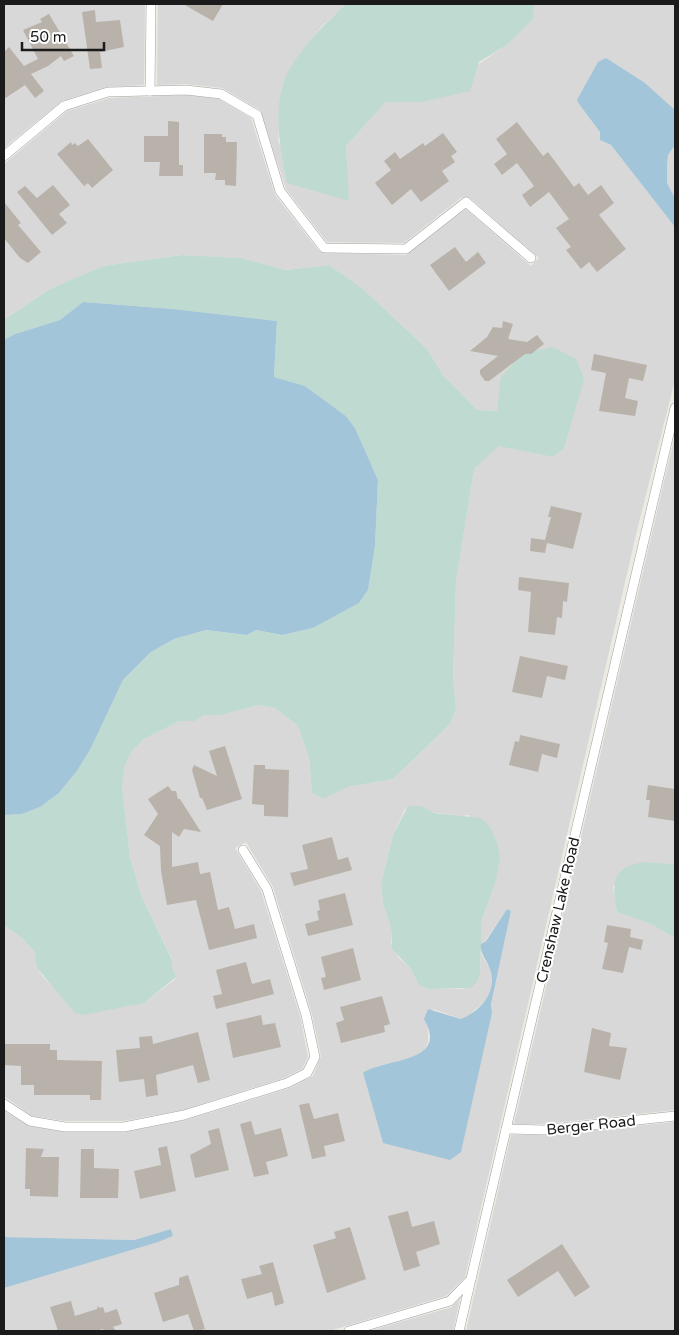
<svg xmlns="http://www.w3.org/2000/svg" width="679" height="1335" font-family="'Varela Round',sans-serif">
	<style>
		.residential { fill: #d9d8d8; fill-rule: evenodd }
		.wetland { fill: #bedad1 }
		.water { fill: #a2c5d9 }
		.building { fill: #b8b2aa }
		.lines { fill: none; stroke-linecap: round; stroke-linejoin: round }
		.street-casing { stroke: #a2a2a2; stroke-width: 10 }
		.street { stroke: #fff; stroke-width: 9 }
		.labels { text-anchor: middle; stroke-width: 4; stroke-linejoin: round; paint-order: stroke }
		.street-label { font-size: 15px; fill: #1b1b1b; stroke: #fff }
	</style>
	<rect width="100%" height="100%" fill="#eceae1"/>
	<g class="residential">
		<polygon points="4,4 145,4 144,85 106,87 62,101 4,148"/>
		<path d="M158,4H346L321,27L299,55L282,87L278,142L348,201L346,146L386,102H422L507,45L532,19L534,4H675V110L645,83L579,104L600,132V140L611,145L675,227V380L638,526L465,1277L446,1296L329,1331H4V1288L173,1236L171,1229L134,1240L4,1237V1111L29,1126L65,1132H125L186,1120L290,1088L313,1076L321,1056L312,1014L273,887L246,842L235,848L261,891L300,1016L308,1057L302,1069L284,1078L183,1110L123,1121H66L32,1116L4,1096V925L23,939L34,951L37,968L44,978L62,995L68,1005L144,1003L174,980L176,977L172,967V959L141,895L130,857L122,787L125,765L132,751L144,739L180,721H195L204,715H221L259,705L275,708L298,726L309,758L312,793L323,799L348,787L393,779L450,724L456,709L453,677L456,582L474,469L499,445L553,457L564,449L576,405L500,379L497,411L477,410L443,375L427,349L362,288L329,265L286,270L241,258L182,255L103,266L50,289L4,320V164L67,111L110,98L186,95L219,99L251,118L275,195L319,251L324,253L406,255L466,209L531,266L539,258L470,198L462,197L404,243L327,242L286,189L260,110L222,88L187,84L157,85ZM405,809L462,816L469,815L496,881L482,919L481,944L485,941L507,909L511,911L491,1004L492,1013L383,1143L363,1073L415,1057L424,1051L428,1043V1026L433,1009L461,1019L467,1017L485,1001L492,992L494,981L490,968L481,954L480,973L464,989H429L416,980L410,968L398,957L391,944V928L383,903L381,884L393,835Z"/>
		<polygon points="675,145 675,198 667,183 667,165 668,155"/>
		<polygon points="675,435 675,864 645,862 613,886 617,912 651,924 675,938 675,1110 544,1124 514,1124"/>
		<polygon points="675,1122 675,1331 466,1331 511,1135 545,1135"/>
		<polygon points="460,1299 453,1331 369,1331 452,1307"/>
	</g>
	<g class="wetland">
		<path d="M346,4H534L533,19L507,45L479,62L470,91L422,102H386L346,146L349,201L287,183C281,154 274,118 282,88C288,60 325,23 346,4Z"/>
		<polygon points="182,255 241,258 286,270 329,265 362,288 427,349 443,375 477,410 497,411 500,379 522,353 553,347 576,359 584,379 564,449 553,457 499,446 474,469 456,582 453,677 456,709 450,724 393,779 348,787 323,799 312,793 309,758 298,726 275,708 259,705 221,715 204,715 195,721 180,721 144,739 132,751 125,765 122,787 130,857 141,895 172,960 172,967 176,977 144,1003 83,1015 75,1013 37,968 34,951 23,939 4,925 4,815 22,814 40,807 59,793 77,771 91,748 123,680 151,652 174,639 206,630 247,635 256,630 282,635 313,628 359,603 368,590 375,546 378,480 355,428 346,416 305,386 274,377 277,321 173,309 83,302 60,320 15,334 4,340 4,320 50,289 103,266"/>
		<polygon points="408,806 421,806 434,813 481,818 490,827 497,843 500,857 496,881 482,919 480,973 477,982 470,988 429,989 419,985 410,968 392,949 391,928 383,903 381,884 393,835"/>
		<path d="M645,862L675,864V938L651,924L617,912C612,884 611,866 645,862Z"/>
	</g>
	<g class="water">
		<polygon points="606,58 645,83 675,110 675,145 668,155 667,165 667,183 675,198 675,227 611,145 600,140 600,132 579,104 577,100 598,62"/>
		<polygon points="83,302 173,309 277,321 274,377 305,386 346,416 355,428 378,480 375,546 368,590 359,603 313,628 282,635 256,630 247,635 206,630 174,639 151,652 123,680 91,748 77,771 59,793 40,807 22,814 4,815 4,340 15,334 60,320"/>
		<path d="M507,909L511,911L491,1004L492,1013L461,1152L450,1160L383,1143L363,1073C384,1058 450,1064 424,1019L428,1009L461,1019C481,1011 498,991 490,969C486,958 480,955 481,944L486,941Z"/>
		<polygon points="171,1229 173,1236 158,1242 4,1288 4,1237 134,1240"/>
	</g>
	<g class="building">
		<polygon points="183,4 223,4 213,21"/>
		<polygon points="95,10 96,22 120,20 124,47 100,52 102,68 90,69 82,12"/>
		<polygon points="49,14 74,56 64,61 61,56 48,66 31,74 44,91 35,98 25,85 4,99 4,52 9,47 24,66 38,59 23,30 42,22 40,19"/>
		<polygon points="168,121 179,122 179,165 183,165 183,176 159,176 160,162 144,162 144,136 168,136"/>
		<polygon points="517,122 543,156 548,152 574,187 579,183 588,195 601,185 614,203 599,215 626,249 597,272 589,262 581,269 566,250 571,247 556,228 569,219 549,192 530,207 522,195 534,186 517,163 502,175 494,164 507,154 496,139"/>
		<polygon points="443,133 457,152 451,156 455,162 442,171 449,181 421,202 411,189 392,205 375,183 391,170 384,161 395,152 400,159 423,143 425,146"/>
		<polygon points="204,134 222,134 222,137 226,137 226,142 237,142 236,186 225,185 225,180 215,180 216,173 204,173"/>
		<polygon points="88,139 113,170 92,188 88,183 84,186 57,154 71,142 72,145 75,143 78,146"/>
		<polygon points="53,185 70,205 59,214 67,223 52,235 17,192 25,186 37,198"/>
		<polygon points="4,202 21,223 18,225 41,252 28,263 20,258 4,238"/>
		<polygon points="455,247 466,262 478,252 486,263 449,291 430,265"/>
		<polygon points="503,321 513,324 508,339 527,342 537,335 544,344 531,354 525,354 489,381 485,381 480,374 480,370 498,356 470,351 487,337 493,327 502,328"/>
		<polygon points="594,354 647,365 643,381 629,378 625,398 638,401 635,416 599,411 606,373 591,370"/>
		<polygon points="551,506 582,513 573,549 547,543 545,553 530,551 531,538 545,540 551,517 548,517"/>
		<polygon points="519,577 569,583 567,602 563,601 562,618 557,617 555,635 528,632 531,592 518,590"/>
		<polygon points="520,656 568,666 565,680 547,676 542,698 512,692"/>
		<polygon points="520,735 560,744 557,758 542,754 538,772 509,765 515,741 519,742"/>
		<polygon points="225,746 242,799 207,810 202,798 200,798 192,770 194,765 217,776 209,751"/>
		<polygon points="254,765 265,765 265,769 289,770 288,817 264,816 264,805 252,804"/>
		<polygon points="648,785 675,789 675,821 648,817 650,800 646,800"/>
		<polygon points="168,786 172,791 176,791 178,799 180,799 201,832 184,829 179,837 172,832 172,867 198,862 200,874 210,872 218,910 229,907 235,929 254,924 257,938 209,950 196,900 167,905 161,871 160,846 144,835 158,814 148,799"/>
		<polygon points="332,837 338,860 348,857 352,870 294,886 290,873 308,869 302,845"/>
		<polygon points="345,893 353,925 308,936 305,924 319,920 317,911 320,910 318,900"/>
		<polygon points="607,925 631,929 630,937 643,940 641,950 629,947 623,973 602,969 608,943 604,942"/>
		<polygon points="353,948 361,980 324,990 321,978 326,977 321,957"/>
		<polygon points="246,962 252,984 270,979 274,994 216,1009 213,996 222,994 216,970"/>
		<polygon points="382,996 390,1024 384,1026 385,1032 341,1043 336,1023 344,1020 340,1007"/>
		<polygon points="261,1015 263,1025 275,1023 281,1047 233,1058 226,1023"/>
		<polygon points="592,1028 611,1033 609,1046 627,1048 620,1080 584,1072"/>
		<polygon points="198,1032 210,1080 198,1083 193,1065 156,1075 158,1095 146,1097 144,1079 119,1082 116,1050 140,1048 139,1037 152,1036 153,1044"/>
		<polygon points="4,1044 50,1044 50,1050 57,1050 57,1060 102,1061 101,1100 90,1100 90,1095 34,1095 34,1085 21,1085 21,1066 4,1065"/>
		<polygon points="309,1103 314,1119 338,1113 345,1141 324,1146 326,1156 312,1159 299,1105"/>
		<polygon points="251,1121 255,1135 281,1128 288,1156 266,1162 269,1174 254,1177 240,1124"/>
		<polygon points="219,1128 229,1170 195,1178 190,1155 211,1144 208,1131"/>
		<polygon points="167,1146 176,1191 140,1199 134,1171 161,1165 158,1148"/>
		<polygon points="26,1148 44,1149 41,1157 59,1157 58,1197 30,1196 30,1189 25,1189"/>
		<polygon points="81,1149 94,1149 94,1168 119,1169 118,1198 80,1198"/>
		<polygon points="408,1211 412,1227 434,1221 440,1244 416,1252 420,1266 404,1271 388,1216"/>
		<polygon points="350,1227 366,1279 327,1293 313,1245 336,1238 334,1232"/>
		<polygon points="562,1244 590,1287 575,1297 558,1271 518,1297 507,1280"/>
		<polygon points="273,1262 284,1303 275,1306 272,1292 247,1299 241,1279 262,1274 259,1266"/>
		<polygon points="188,1275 205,1329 197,1331 194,1331 188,1314 163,1322 154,1293 179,1285 179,1278"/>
		<polygon points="71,1301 75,1316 97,1309 98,1306 100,1308 103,1307 105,1313 117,1309 122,1324 113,1327 116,1331 104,1331 103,1329 96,1331 58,1331 50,1307"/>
	</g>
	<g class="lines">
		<defs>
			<g id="street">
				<polyline points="150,91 151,4"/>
				<polyline points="4,156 64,106 108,92 186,90 221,94 257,115 280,191 324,248 406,249 466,202 531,258"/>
				<polyline points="4,1104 30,1121 65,1127 124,1127 184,1115 287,1083 307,1073 315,1057 306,1015 267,889 243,850"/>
				<polyline points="506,1129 544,1130 675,1116"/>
				<polyline points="349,1331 450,1301 471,1279 675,408"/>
				<polyline points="459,1331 471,1279"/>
			</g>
		</defs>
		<use href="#street" class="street-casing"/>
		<use href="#street" class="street"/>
	</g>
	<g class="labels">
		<g class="street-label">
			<text transform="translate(558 910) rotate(-77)" y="5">Crenshaw Lake Road</text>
			<text transform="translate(591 1125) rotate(-6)" y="5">Berger Road</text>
		</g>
	</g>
	<rect width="679" height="1335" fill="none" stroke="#1b1b1b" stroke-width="10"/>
	<path d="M22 42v8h82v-8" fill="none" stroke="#1b1b1b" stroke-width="2.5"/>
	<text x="30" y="42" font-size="15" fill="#1b1b1b" stroke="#ffffff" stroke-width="4" paint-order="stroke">50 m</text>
</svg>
